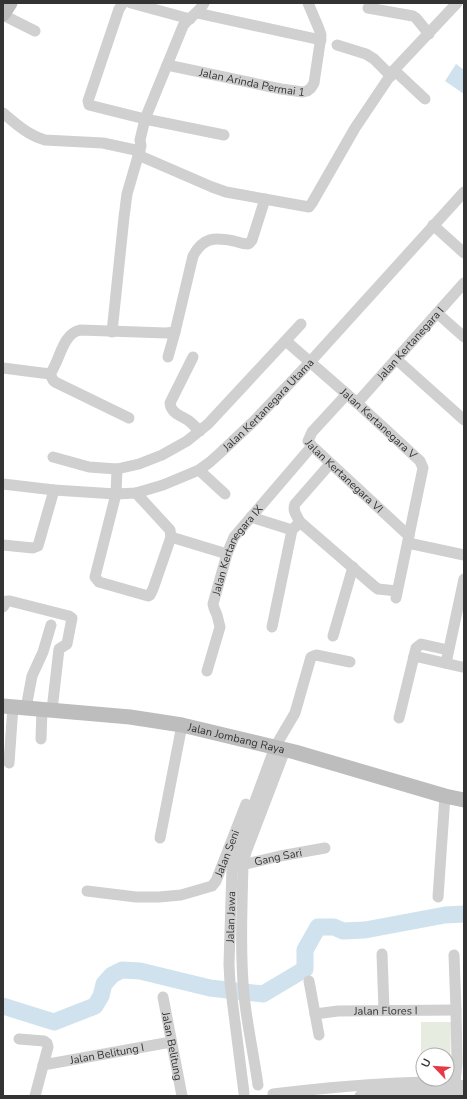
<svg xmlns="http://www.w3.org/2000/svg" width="467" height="1099" font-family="'Nunito Sans',sans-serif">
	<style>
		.green { fill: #e6ecdf }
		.water { fill: #cfe2ee }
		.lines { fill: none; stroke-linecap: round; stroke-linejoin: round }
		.river { stroke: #cfe2ee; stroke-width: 17 }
		.street { stroke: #d0d0d0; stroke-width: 11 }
		.secondary { stroke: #bdbdbd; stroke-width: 15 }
		.labels { text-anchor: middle; stroke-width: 4; stroke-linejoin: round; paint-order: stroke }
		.street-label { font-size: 11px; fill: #333; stroke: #fff }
	</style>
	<rect width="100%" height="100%" fill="#fff"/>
	<polygon class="green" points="421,1022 451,1022 450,1074 447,1074 447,1055 423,1055 423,1074 421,1074"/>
	<polygon class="water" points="456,64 464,70 464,94 445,81"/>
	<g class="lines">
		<polyline class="river" points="3,1006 54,1022 95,1006 101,996 104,984 112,975 122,970 140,971 210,988 263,994 305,969 305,950 318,927 334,927 343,931 365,930 445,915 464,914"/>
		<g class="street">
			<polyline points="123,3 119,9 88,101 89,105 145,119 224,135"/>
			<polyline points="131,3 190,19"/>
			<polyline points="368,8 413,16 416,18 429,34"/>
			<polyline points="197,13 321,40"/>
			<polyline points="3,15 35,31"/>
			<polyline points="337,45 366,54 374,59 391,76"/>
			<path id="s1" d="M167,65L281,89L303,92L307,91L311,88L314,83L320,43L321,35L319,29L308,3"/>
			<polyline points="394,70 425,99"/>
			<path d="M3,113C16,124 28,135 45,140L103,143L140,151"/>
			<polyline points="138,155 212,187 226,192 309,207 312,203 355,128 394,70 457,3"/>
			<polyline points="433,225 464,253"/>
			<polyline points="437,313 464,337"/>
			<path d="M112,332L124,217L127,194L141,146L140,140L145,119L183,26C189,17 199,13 204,3"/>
			<path id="s2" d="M286,341L357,403L420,461L423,468L396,598"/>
			<polyline points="168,357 175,332"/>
			<path d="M193,357L170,403C171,414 182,416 189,421C193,424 196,428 200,431"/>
			<polyline points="396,359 464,420"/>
			<path d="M3,368L50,374C60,361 62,334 80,330L166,333L175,332L193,256C203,237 215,237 234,241C238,242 243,244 247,244C250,244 250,242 252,240L265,199"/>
			<polyline points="50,374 53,380 55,382 129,418"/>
			<path id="s3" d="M347,394L312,432L308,441L312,446L409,536"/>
			<path id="s4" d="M357,403L464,283"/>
			<polyline points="53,457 89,467 117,469 139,464 162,455 187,441 208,424 301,324"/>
			<path d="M330,464L295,504C292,511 297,516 300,522L374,586L378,589L397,591"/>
			<polyline points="117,469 116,494 96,573 95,577 99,582 148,596 150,595 153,589 171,537 170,530 136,493"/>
			<polyline points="199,470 225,494"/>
			<path id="s5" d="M3,484L54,490L116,494L136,493L163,485L199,470L210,462L220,453L255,420L310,362L464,192"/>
			<polyline points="251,517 292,530 297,525"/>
			<polyline points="171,537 227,554"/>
			<polyline points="408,543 464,555"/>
			<polyline points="3,545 33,548 38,546 54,490"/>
			<polyline points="3,607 7,601 10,601 69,616 72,618 67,644 59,649 52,710"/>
			<polyline points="272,627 292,530"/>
			<polyline points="333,636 353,567"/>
			<polyline points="414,656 462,667"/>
			<polyline points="446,663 464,579"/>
			<path id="s6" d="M207,671L220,627L217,615L214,608L213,604L227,554L234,537L312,446"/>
			<polyline points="26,708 32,676 43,652 51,625"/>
			<polyline points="399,718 416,648 421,644 448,650"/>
			<polyline points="41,739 42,709"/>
			<polyline points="9,763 13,706"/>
			<polyline points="160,838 182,725"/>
			<path id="s7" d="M237,866L280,856L325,848"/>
			<path id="s8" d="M87,891L136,897H159L181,895L212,886L216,881L246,804"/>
			<polyline points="438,897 445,796"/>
			<polyline points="382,954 384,1010"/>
			<polyline points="309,981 319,1035"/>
			<path id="s9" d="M163,997L182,1096"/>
			<path id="s10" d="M315,1014L338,1011L456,1010"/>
			<polyline points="19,1039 44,1041 47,1043 48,1047 35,1096"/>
			<path id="s11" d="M43,1065L171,1042"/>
			<path d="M258,1085C254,1056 247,1025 244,995C240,952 242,907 243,864L246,852L285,750"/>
			<path id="s12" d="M244,1093L230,983L229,964L232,868L234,858L275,747L295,713L311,657L316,655L350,662"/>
			<polyline points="454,1093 457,1063 456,1010 454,955"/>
			<path d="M273,1094C314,1089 356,1085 397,1083C420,1082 442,1080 464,1086"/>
			<path d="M360,1096C382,1092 404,1092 427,1092C440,1092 452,1092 464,1096"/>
		</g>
		<g class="secondary">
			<polyline points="3,14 10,3"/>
			<path id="s13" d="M3,706L130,717L182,725L295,752L445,796L464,800"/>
		</g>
	</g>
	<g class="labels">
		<g class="street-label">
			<text dy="4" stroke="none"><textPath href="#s1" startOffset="87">Jalan Arinda Permai 1</textPath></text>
			<text dy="4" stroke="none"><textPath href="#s4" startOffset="80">Jalan Kertanegara I</textPath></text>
			<text dy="4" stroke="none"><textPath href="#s5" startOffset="296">Jalan Kertanegara Utama</textPath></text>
			<text dy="4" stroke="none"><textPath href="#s2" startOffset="124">Jalan Kertanegara V</textPath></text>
			<text dy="4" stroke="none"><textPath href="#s3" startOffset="112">Jalan Kertanegara VI</textPath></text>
			<text dy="4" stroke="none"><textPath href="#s6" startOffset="130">Jalan Kertanegara IX</textPath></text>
			<text dy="4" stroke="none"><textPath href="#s13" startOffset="236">Jalan Jombang Raya</textPath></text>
			<text dy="4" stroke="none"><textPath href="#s8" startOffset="163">Jalan Seni</textPath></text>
			<text dy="4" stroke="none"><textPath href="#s7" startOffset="42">Gang Sari</textPath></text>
			<text dy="4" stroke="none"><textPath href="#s12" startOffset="177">Jalan Jawa</textPath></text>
			<text dy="4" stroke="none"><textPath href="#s10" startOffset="71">Jalan Flores I</textPath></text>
			<text dy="4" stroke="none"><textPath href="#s9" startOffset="50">Jalan Belitung</textPath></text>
			<text dy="4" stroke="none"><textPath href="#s11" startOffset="65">Jalan Belitung I</textPath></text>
		</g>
	</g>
	<rect width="467" height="1099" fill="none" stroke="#333333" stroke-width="8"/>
	<g transform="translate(435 1067) rotate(295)"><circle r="19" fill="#ffffff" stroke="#adadad"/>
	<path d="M0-3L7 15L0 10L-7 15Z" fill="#e63946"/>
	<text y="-6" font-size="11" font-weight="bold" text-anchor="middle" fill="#333333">U</text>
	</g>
</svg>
